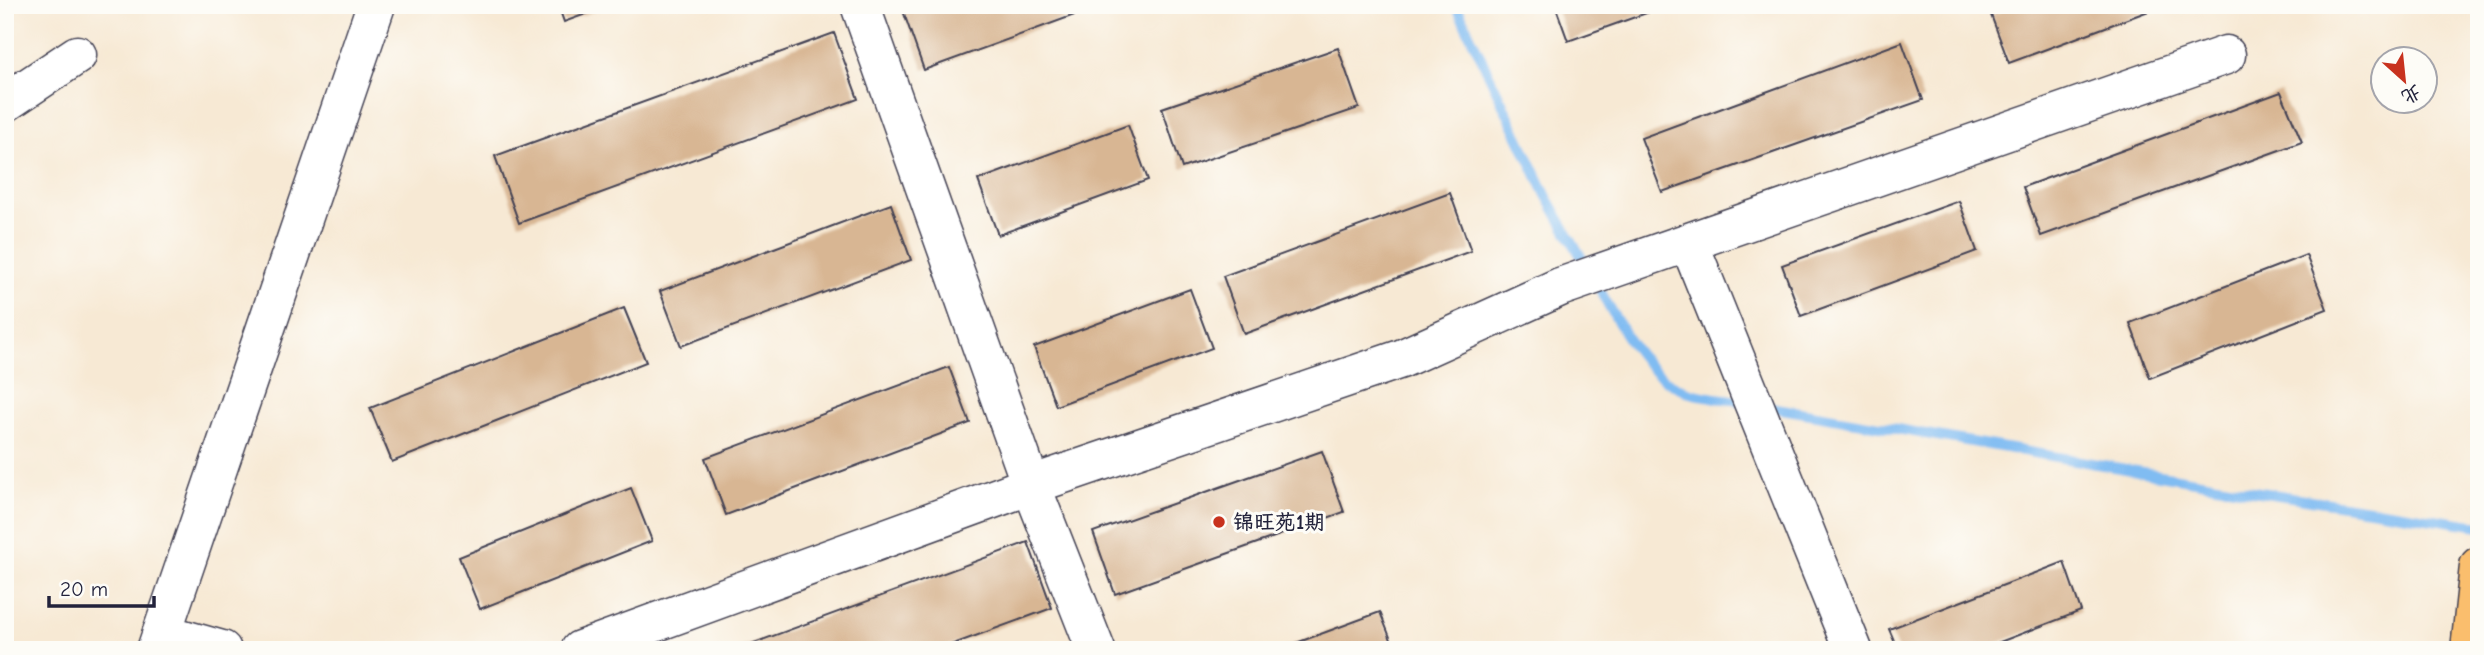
<svg xmlns="http://www.w3.org/2000/svg" width="2484" height="655" font-family="'Comic Neue','LXGW WenKai TC',sans-serif">
	<style>
		.lines { fill: none; stroke-linecap: round; stroke-linejoin: round }
		.stream { stroke: #80bcf2; stroke-width: 10 }
		.building { fill: #d8b693 }
		.minor-casing { stroke: #424052; stroke-width: 41 }
		.major-casing { stroke: #424052; stroke-width: 41 }
		.minor { stroke: #fff; stroke-width: 38 }
		.major { stroke: #fabe6d; stroke-width: 38 }
		.poi-dot { fill: #c8321e; stroke: #fdfcf7; stroke-width: 2.5 }
		.labels { text-anchor: middle; stroke-width: 6; stroke-linejoin: round; paint-order: stroke }
		.poi-label { font-size: 21px; font-weight: bold; fill: #22223b; stroke: #fdfcf7; text-anchor: start }
	</style>
	<rect width="100%" height="100%" fill="#fdfcf7"/>
	<filter id="ink" filterUnits="userSpaceOnUse"><feTurbulence type="fractalNoise" baseFrequency=".0143" numOctaves="2"/><feDisplacementMap in="SourceGraphic" scale="14" xChannelSelector="R" yChannelSelector="G"/><feConvolveMatrix kernelMatrix="1 2 1 2 8 2 1 2 1" color-interpolation-filters="sRGB"/></filter>
	<filter id="wash" filterUnits="userSpaceOnUse"><feTurbulence type="fractalNoise" baseFrequency=".00686" numOctaves="4" result="noise"/><feDisplacementMap in="SourceGraphic" scale="28" xChannelSelector="R" yChannelSelector="G"/><feGaussianBlur stdDeviation="1.57" result="paint"/><feColorMatrix in="noise" values="0 0 0 0 0 0 0 0 0 0 0 0 0 0 0 0 0 1.4 0 .05"/><feComposite in="paint" operator="in"/></filter>
	<g filter="url(#wash)">
		<rect width="100%" height="100%" fill="#f7e9d4"/>
		<g class="lines">
			<g class="stream">
				<polyline points="1456,5 1546,195 1588,269"/>
				<path d="M1596,283C1619,323 1643,378 1691,393C1708,398 1728,399 1746,402"/>
				<polyline points="1765,406 2246,490 2479,526"/>
			</g>
		</g>
		<g id="blocks">
			<g class="building">
				<polygon points="558,5 608,5 608,6 564,22"/>
				<polygon points="901,5 1099,5 1099,6 924,70"/>
				<polygon points="1555,5 1666,5 1666,6 1568,41"/>
				<polygon points="2017,5 2162,5 2162,6 2009,63 1991,15"/>
				<polygon points="834,33 858,99 519,223 495,156"/>
				<polygon points="1902,42 1923,100 1662,192 1641,138"/>
				<polygon points="1338,48 1359,108 1182,168 1162,108"/>
				<polygon points="2281,92 2302,142 2041,236 2023,187"/>
				<polygon points="1128,125 1148,180 998,235 978,180"/>
				<polygon points="1450,193 1471,251 1244,334 1223,276"/>
				<polygon points="1959,201 1977,251 1801,316 1782,265"/>
				<polygon points="891,204 911,260 681,346 660,291"/>
				<polygon points="2306,255 2327,309 2150,378 2130,323"/>
				<polygon points="1190,289 1212,348 1056,406 1034,347"/>
				<polygon points="624,308 646,362 392,462 370,408"/>
				<polygon points="949,367 970,423 726,515 705,458"/>
				<polygon points="1322,451 1344,512 1115,594 1093,532"/>
				<polygon points="631,488 652,541 480,609 459,557"/>
				<polygon points="1028,542 1052,608 937,650 735,650"/>
				<polygon points="2064,562 2081,611 1979,650 1898,650 1889,629"/>
				<polygon points="1380,612 1395,650 1280,650 1280,649"/>
			</g>
		</g>
	</g>
	<g filter="url(#ink)">
		<use href="#blocks" fill-opacity="0" stroke="#424052" stroke-width="2"/>
		<g class="lines">
			<defs>
				<g id="minor">
					<polyline points="860,5 1031,485 1096,650"/>
					<polyline points="5,103 77,55"/>
					<polyline points="1689,243 1853,650"/>
					<polyline points="162,633 222,650"/>
					<polyline points="156,650 376,5"/>
					<polyline points="580,650 1031,485 1401,359 1560,287 2226,55"/>
				</g>
				<polyline id="major" points="2470,650 2479,566"/>
			</defs>
			<use href="#minor" class="minor-casing"/>
			<use href="#major" class="major-casing"/>
			<use href="#minor" class="minor"/>
			<use href="#major" class="major"/>
		</g>
	</g>
	<circle class="poi-dot" cx="1219" cy="522" r="7"/>
	<g class="labels">
		<g class="poi-label">
			<text x="1233" y="529">锦旺苑1期</text>
		</g>
	</g>
	<rect width="2484" height="655" fill="none" stroke="#fdfcf7" stroke-width="28"/>
	<g transform="translate(2404 80) rotate(153)"><circle r="33" fill="#fdfcf7" stroke="#a5a5ac" stroke-width="2"/>
	<path d="M0-5L12 26L0 18L-12 26Z" fill="#c8321e"/>
	<text y="-10" font-size="19" font-weight="bold" text-anchor="middle" fill="#22223b">北</text>
	</g>
	<path d="M49 596v10h105v-10" fill="none" stroke="#22223b" stroke-width="3.5"/>
	<text x="60" y="596" font-size="21" fill="#22223b" stroke="#fdfcf7" stroke-width="5" paint-order="stroke">20 m</text>
</svg>
